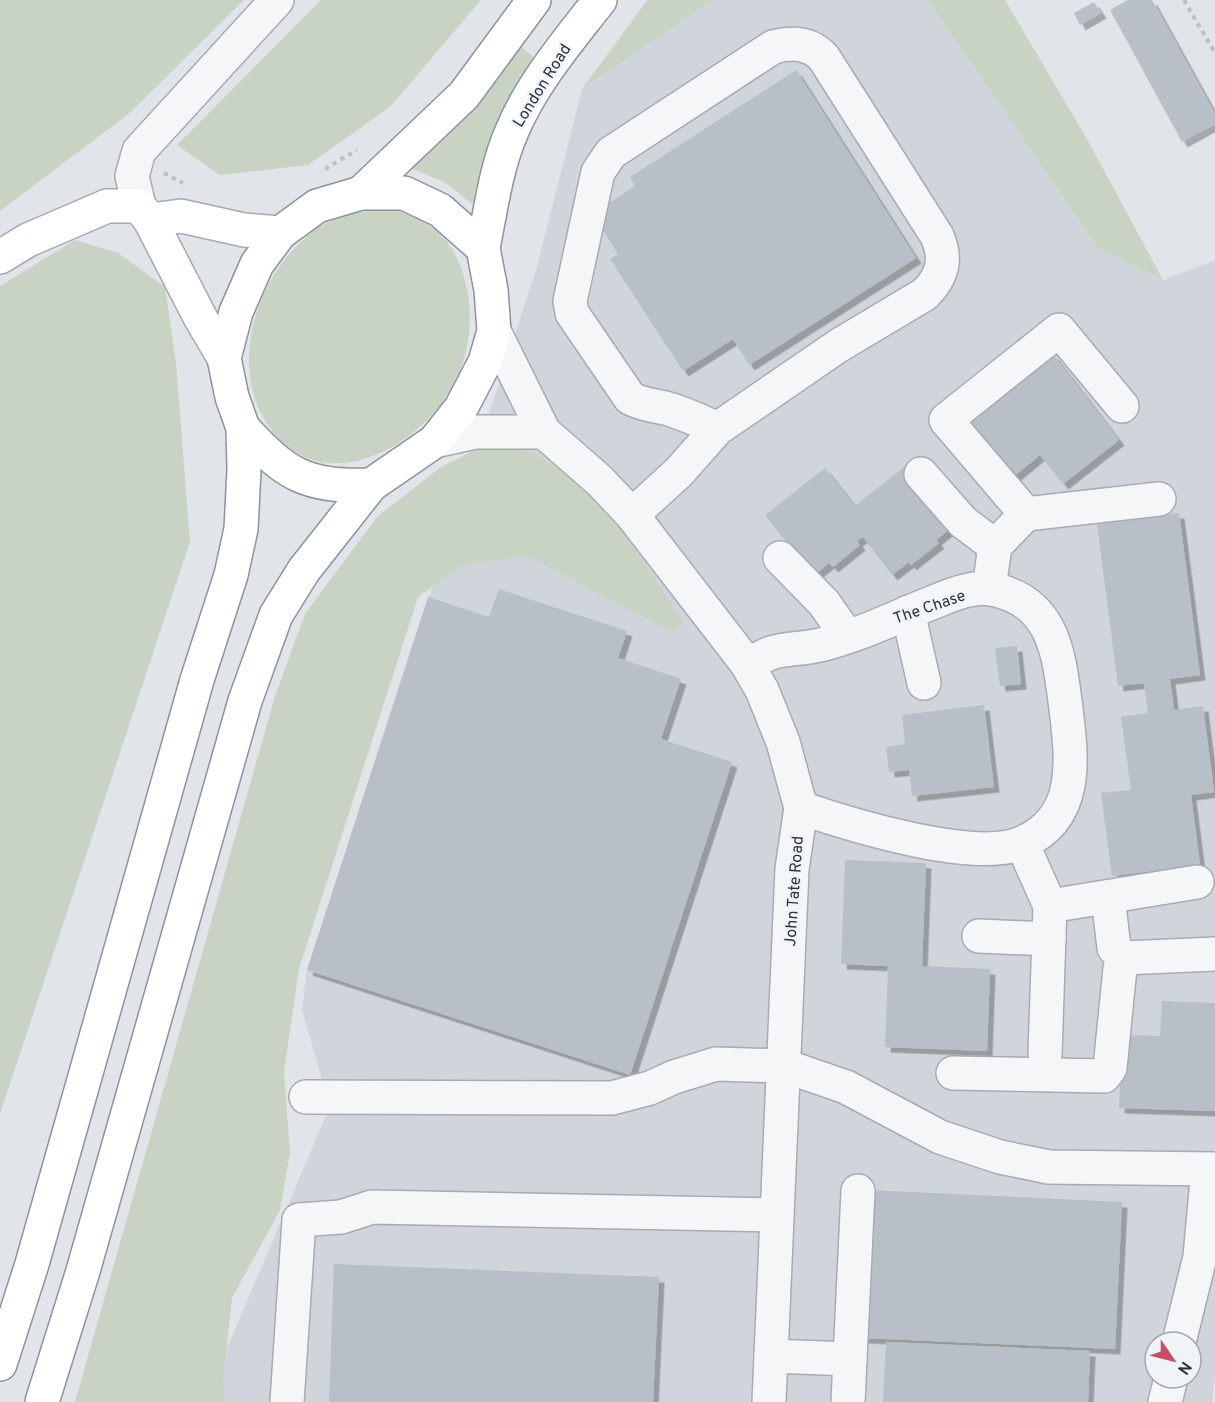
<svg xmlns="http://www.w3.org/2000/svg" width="1215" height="1402" font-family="Overpass,sans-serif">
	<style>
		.built { fill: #cfd5db; fill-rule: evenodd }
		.green { fill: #c8d3c3 }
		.building { fill: #b9bfc6; filter: url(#shadow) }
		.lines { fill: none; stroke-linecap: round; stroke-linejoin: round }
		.minor-casing { stroke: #a6acb3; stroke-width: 36 }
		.major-casing { stroke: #a1abb5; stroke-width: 36 }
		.highway-casing { stroke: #8994a0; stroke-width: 36 }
		.path { stroke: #bbc0c5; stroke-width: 4; stroke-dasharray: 4.5 4.5; stroke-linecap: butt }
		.minor { stroke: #f4f6f8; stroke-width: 33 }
		.major { stroke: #fff; stroke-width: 33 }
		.highway { stroke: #fff; stroke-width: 33 }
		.labels { text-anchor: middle; stroke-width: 5; stroke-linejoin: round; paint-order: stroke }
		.street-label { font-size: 16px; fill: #2a3441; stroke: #f1f4f7 }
	</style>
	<defs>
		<filter id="shadow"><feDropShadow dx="5.5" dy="5.5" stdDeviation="0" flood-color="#0004"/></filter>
	</defs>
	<rect width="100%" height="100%" fill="#e1e5e9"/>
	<path class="built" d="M713,0H928L1098,248L1163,280L1215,260V1376L1212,1402H204L330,1106L302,1010L307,970L537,267L582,89ZM1155,1342H1191V1378H1155Z"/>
	<g class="green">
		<polygon points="0,0 244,0 131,112 0,211"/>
		<polygon points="321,0 481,0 390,107 308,165 220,175 177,145"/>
		<polygon points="648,0 713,0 582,89 646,2"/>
		<polygon points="928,0 1005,0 1087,139 1163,280 1098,248"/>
		<path d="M520,46L535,58C504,104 492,149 477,202L471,203L446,183L409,167L457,124L484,95Z"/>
		<path d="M392,209C437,224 457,242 467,290C474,323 468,361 450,391C410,456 311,502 263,417C230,357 259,274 311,233C335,214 363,210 392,209Z"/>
		<polygon points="75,240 118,253 165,287 176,363 190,542 0,1114 0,286"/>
		<path d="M508,445C591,465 638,557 684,622L672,632L526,555L461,566L418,597L299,969L284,1072L290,1153L280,1210L232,1298L223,1379L224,1402H75L275,696L305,614L377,517L441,467L479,448Z"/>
	</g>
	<g class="building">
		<polygon points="1128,0 1152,0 1215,114 1215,124 1182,142 1110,10"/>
		<polygon points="1094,2 1101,13 1080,25 1074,13"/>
		<polygon points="796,70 916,258 749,365 733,339 683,371 610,259 618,254 602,229 609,203 635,186 630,177"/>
		<polygon points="1053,354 1119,440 1063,484 1040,455 1012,478 967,421"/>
		<polygon points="905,466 952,527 936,540 939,543 911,565 909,562 892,575 863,537 857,541 860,545 833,567 829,563 813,576 765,515 825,468 855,506"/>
		<polygon points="1179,513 1200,675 1170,679 1174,710 1203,706 1214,792 1191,795 1200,865 1112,876 1101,793 1131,790 1121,717 1148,713 1144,683 1118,686 1097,524"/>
		<polygon points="499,589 627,631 618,658 681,679 661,739 732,762 630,1075 307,970 428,597 489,617"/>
		<polygon points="1017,646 1021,684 1000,686 995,648"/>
		<polygon points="984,705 994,787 912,796 909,770 889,772 886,747 905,744 902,715"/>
		<polygon points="845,860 926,863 922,966 990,969 987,1051 885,1047 888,966 841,964"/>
		<polygon points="1162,1001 1215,1003 1215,1111 1119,1108 1122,1035 1160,1036"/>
		<polygon points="870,1190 1122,1202 1115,1349 863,1338"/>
		<polygon points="334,1264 659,1277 653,1402 329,1402"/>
		<polygon points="886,1342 1090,1351 1088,1402 883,1402"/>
	</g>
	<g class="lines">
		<defs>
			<g id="minor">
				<polyline points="139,206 132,176 139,151 277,0"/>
				<polyline points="494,331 544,432 600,481 632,515 747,664 762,690 783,742 801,808 792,869 769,1402"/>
				<polyline points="435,441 476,432 544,432"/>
				<polyline points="921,474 963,522 995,546"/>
				<polyline points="1026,514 1159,499"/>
				<path d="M632,515L679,472L717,429L838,346L925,294C943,276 947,259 937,236L824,58C810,42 792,42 773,47L611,153L598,172L570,301L572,313L630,398C644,406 657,405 672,410C687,415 703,422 717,429"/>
				<polyline points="780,558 824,603 847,636"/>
				<polyline points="989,589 995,546 1026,514 946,420 1059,330 1122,406"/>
				<polyline points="908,612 924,683"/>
				<path d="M747,664C755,661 763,656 771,653C787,648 804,649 820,645C861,635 900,615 939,600C953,594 976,586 992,589C1055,602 1059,655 1066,709C1072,759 1080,818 1022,843C974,863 851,825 801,808"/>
				<polyline points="1022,843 1050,906"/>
				<polyline points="1108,897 1114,948 1125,958 1215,954"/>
				<polyline points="979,936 1049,939"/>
				<polyline points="1045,1054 1050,906 1197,882"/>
				<polyline points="953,1073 1104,1076 1110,1068 1120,968 1125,958"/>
				<polyline points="306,1097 612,1098 650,1088 674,1077 716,1064 785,1066 846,1087 940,1137 1000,1157 1049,1167 1215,1169"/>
				<polyline points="1179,1342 1200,1257 1208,1169"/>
				<polyline points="771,1356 850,1359 848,1402"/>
				<polyline points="850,1359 858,1191"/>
				<polyline points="287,1402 299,1220 341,1217 372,1207 777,1215"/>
				<polyline points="1165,1402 1171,1378"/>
			</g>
			<g id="major">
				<polyline points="150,220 181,216 244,230 280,233"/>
				<polyline points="0,257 28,240 107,206 139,206 150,220 200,317 224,358"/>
			</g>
			<g id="highway">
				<polyline points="361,193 464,95 534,0"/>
				<path d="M483,248C491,209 496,167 512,131C532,83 568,41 600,0"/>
				<path d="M243,428C286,475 305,487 371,485"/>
				<polyline points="0,1364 32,1264 197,680 231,575 241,529 244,470 243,428 232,397 224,358 236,312 257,264 280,233 317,206 361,193 404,193 440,210 483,248 491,290 494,331 485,362 461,408 435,441 371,485 304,570 276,615 245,701 83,1271 42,1402"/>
			</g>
		</defs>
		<use href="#minor" class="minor-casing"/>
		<use href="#major" class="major-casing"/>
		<use href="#highway" class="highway-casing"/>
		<g class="path">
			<polyline points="1184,0 1215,53"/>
			<polyline points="325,169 357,150"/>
			<polyline points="164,173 183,183"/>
		</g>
		<use href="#minor" class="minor"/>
		<use href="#major" class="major"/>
		<use href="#highway" class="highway"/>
	</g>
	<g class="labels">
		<g class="street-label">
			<text transform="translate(541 85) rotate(-58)" y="6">London Road</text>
			<text transform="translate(929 606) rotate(-19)" y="6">The Chase</text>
			<text transform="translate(793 891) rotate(-86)" y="6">John Tate Road</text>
		</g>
	</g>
	<g transform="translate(1173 1360) rotate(125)"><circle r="28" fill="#f1f4f7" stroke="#a1a7ae" stroke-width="1.5"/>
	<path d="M0-4.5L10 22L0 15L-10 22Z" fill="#ca4b6a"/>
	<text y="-9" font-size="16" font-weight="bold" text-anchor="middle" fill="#2a3441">N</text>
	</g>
</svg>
